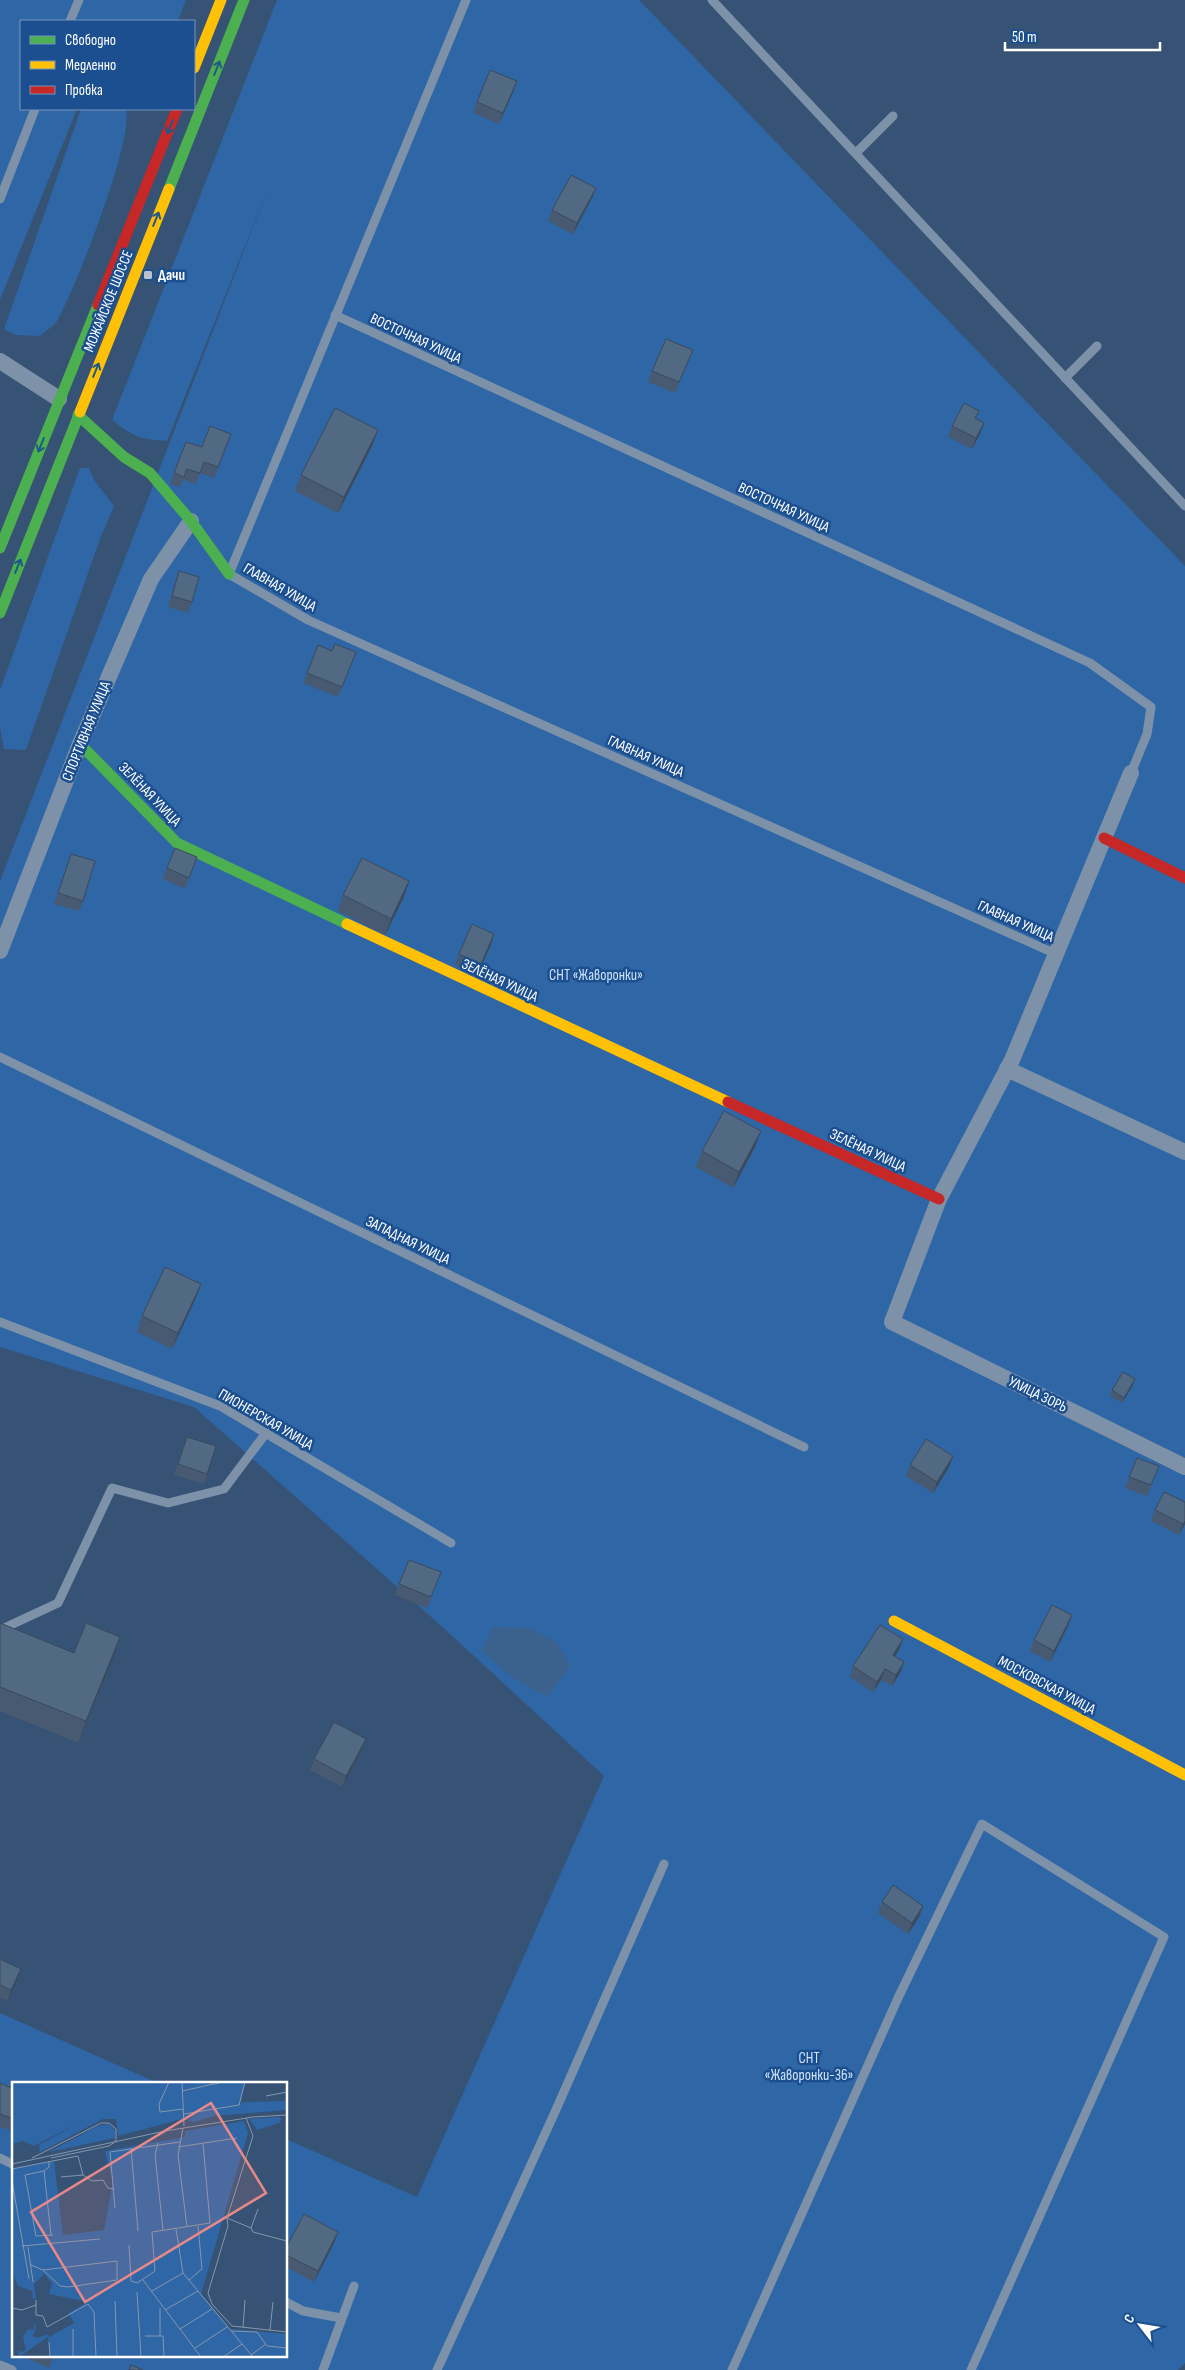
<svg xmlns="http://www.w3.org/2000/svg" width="1185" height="2370" font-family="'Sofia Sans Condensed',sans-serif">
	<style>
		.green { fill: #2f66a5 }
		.water { fill: #3b618d }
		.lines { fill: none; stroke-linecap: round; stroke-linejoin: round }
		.lane { stroke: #7d92a8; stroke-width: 9 }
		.street { stroke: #7d92a8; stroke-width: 16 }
		.fast { stroke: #4caf50; stroke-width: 11 }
		.slow { stroke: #ffc107; stroke-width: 11 }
		.jam { stroke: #c62828; stroke-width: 11 }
		.wall { fill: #475a72 }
		.shaded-wall { fill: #394a5c }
		.building { fill: #526984; stroke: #394a5c }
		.oneway { stroke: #205989 }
		.poi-dot { fill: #b9c2ce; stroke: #1b4f8f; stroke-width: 2 }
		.labels { text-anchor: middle; stroke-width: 5; stroke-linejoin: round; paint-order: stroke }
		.poi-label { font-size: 15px; font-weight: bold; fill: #fff; stroke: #1b4f8f; text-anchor: start }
		.street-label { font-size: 15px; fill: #fff; stroke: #1b4f8f }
		.park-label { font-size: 15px; fill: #cfe3fa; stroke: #1b4f8f }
		.inset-road { fill: none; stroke: #8697ac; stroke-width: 1 }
		.view { fill: #e88989; fill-opacity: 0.15; stroke: #e88989; stroke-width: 2.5 }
		.inset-edge { fill: none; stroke: #fff; stroke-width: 2.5 }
	</style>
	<rect width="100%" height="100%" fill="#365274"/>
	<g class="green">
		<polygon points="0,0 186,0 178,21 21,21 21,109 77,109 0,300"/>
		<path d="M277,0H639L1185,566V2363L1178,2370H0V2013L160,2084H14V2356H286V2139L417,2197L604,1776L438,1623L194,1407L0,1347V881L269,186L167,441C139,439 134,437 112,420Z"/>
		<path d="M81,109H126C134,140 75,290 57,321C53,327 45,331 40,336L16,335L4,329Z"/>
		<polygon points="80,468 89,468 94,480 114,506 100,539 26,750 4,749 0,727 0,690"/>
	</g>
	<polygon class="water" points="493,1627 529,1628 557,1643 570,1666 547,1697 513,1678 482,1651"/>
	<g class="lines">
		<g class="lane">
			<polyline points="466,0 229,574 308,620 1056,954"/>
			<polyline points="712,0 1185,506"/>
			<polyline points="70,21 79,0"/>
			<polyline points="856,153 893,116"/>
			<polyline points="0,199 35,109"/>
			<polyline points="335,315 1090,663 1151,707 1147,734 1131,773"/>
			<polyline points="1065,378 1097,346"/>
			<polyline points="0,1057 804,1447"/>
			<polyline points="0,1322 220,1406 451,1543"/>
			<polyline points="0,1630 58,1603 112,1488 168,1503 224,1489 266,1433"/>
			<polyline points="0,2158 14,2165"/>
			<polyline points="286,2302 303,2311 341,2318"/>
			<polyline points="0,2365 12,2370"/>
			<polyline points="323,2370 354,2286"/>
			<polyline points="437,2370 555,2112 664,1864"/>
			<polyline points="732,2370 898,1998 982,1824 1164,1937 971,2370"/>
		</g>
		<g class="street">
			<polyline points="0,361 59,399"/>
			<polyline points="1131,773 1012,1060 939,1199 892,1322 1185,1467"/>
			<polyline points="0,951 80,744 151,579 191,521"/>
			<polyline points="1007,1069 1185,1152"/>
		</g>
		<g class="fast">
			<polyline points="169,189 244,0"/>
			<polyline points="78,415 124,457 150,473 191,521 229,574"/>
			<polyline points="0,548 98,305"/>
			<polyline points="0,613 80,412"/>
			<polyline points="80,744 177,843 347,924"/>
		</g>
		<g class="slow">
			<polyline points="194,68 221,0"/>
			<polyline points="80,412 169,189"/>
			<polyline points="347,924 728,1102"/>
			<polyline points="894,1621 1185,1775"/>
		</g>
		<g class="jam">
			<polyline points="98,305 177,109"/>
			<polyline points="1104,838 1185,878"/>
			<polyline points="728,1102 939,1199"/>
		</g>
	</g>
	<g class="wall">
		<polygon points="513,92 499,124 473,113 477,102"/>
		<polygon points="596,188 592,198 573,234 548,221 552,210"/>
		<polygon points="693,350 675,393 648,382 652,371"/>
		<polygon points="979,411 976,419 980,434 972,449 948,437 952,426"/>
		<polygon points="378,430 372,446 338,513 295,491 301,475"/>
		<polygon points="231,434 214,478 200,473 196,484 183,480 180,487 170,484 186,442 202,447"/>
		<polygon points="179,571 192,602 188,613 168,607"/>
		<polygon points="318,645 332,651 356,652 338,697 303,683"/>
		<polygon points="71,854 83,901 79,911 54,904"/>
		<polygon points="197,857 185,889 163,879 167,868"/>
		<polygon points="343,895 404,897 385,935 338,911"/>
		<polygon points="494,934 477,975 455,965 459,954"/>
		<polygon points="755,1147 733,1188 696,1167 702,1151"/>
		<polygon points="201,1284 195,1300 172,1349 137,1332 142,1316"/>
		<polygon points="1135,1379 1133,1385 1122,1403 1110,1396 1112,1390"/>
		<polygon points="187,1437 207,1474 204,1484 174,1475"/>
		<polygon points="953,1456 949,1467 933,1493 906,1476 910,1465"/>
		<polygon points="1137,1458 1159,1466 1147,1496 1125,1488"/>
		<polygon points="1185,1502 1185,1524 1179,1535 1151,1521 1155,1510"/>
		<polygon points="441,1572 427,1608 395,1595 399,1584"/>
		<polygon points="1072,1615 1068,1626 1050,1662 1030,1651 1034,1640"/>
		<polygon points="0,1623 74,1653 113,1658 78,1743 0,1711"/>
		<polygon points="903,1639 899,1650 895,1656 904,1662 900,1673 892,1686 881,1680 873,1692 850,1677 853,1666"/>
		<polygon points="366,1739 362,1750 342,1787 310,1770 314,1759"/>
		<polygon points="882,1902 923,1906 919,1917 908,1934 878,1913"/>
		<polygon points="0,1959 17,1980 7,2001 0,1998"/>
		<polygon points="0,2083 14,2089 14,2129 13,2131 0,2127"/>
		<polygon points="338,2232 334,2243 314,2282 286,2267 286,2248"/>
		<polygon points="22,2356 54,2356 49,2368"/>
	</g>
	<g class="shaded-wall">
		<polygon points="517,81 513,92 499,124 503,113"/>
		<polygon points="596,188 592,198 573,234 577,223"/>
		<polygon points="984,423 980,434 972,449 976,438"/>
		<polygon points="378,430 372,446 338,513 344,497"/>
		<polygon points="409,881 404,897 385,935 391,919"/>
		<polygon points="494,934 491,945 477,975 481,964"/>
		<polygon points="761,1131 755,1147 733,1188 739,1172"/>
		<polygon points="201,1284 195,1300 172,1349 178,1333"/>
		<polygon points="1135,1379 1133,1385 1122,1403 1124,1398"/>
		<polygon points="953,1456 949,1467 933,1493 937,1482"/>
		<polygon points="1185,1521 1185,1524 1179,1535 1183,1524"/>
		<polygon points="1072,1615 1068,1626 1050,1662 1054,1651"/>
		<polygon points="120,1637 113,1658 78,1743 86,1721"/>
		<polygon points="903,1639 899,1650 889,1666 893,1655"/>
		<polygon points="904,1662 900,1673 892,1686 896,1675"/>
		<polygon points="885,1669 881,1680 873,1692 877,1682"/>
		<polygon points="366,1739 362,1750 342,1787 346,1776"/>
		<polygon points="923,1906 919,1917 908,1934 912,1923"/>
		<polygon points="21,1969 17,1980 7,2001 11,1990"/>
		<polygon points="338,2232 334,2243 314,2282 318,2271"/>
	</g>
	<g class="building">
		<polygon points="490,70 517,81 503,113 477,102"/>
		<polygon points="571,175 596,188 577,223 552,210"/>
		<polygon points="666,339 693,350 679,382 652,371"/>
		<polygon points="964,403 979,411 975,418 984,423 976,438 952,426"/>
		<polygon points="335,408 378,430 344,497 301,475"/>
		<polygon points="210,426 231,434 218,467 204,462 200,473 187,469 184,477 174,473 186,442 202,447"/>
		<polygon points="179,571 199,577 192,602 172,596"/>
		<polygon points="335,644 356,652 342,687 307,673 318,645 332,651"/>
		<polygon points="175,848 197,857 189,878 167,868"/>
		<polygon points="71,854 95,861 83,901 58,893"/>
		<polygon points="362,858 409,881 391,919 343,895"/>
		<polygon points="472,924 494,934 481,964 459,954"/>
		<polygon points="724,1111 761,1131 739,1172 702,1151"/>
		<polygon points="165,1267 201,1284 178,1333 142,1316"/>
		<polygon points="1123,1372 1135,1379 1124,1398 1112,1390"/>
		<polygon points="187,1437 216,1446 207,1474 178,1464"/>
		<polygon points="926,1439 953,1456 937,1482 910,1465"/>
		<polygon points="1137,1458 1159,1466 1151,1485 1129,1477"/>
		<polygon points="1164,1492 1185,1502 1185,1521 1183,1524 1155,1510"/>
		<polygon points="409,1560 441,1572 431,1597 399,1584"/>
		<polygon points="1052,1605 1072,1615 1054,1651 1034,1640"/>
		<polygon points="0,1623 74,1653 86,1623 120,1637 86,1721 0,1687"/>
		<polygon points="880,1625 903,1639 893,1655 904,1662 896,1675 885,1669 877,1682 853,1666"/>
		<polygon points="334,1722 366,1739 346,1776 314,1759"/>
		<polygon points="893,1885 923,1906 912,1923 882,1902"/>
		<polygon points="0,1959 21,1969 11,1990 0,1985"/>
		<polygon points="0,2083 14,2089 14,2119 0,2114"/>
		<polygon points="304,2214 338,2232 318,2271 286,2255 286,2248"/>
		<polygon points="131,2365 143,2370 129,2370"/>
	</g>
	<defs><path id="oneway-shaft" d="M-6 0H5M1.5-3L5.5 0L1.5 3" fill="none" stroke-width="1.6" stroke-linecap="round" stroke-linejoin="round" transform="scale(1.25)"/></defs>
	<g class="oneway">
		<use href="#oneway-shaft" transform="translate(217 68) rotate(-68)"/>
		<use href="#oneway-shaft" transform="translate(170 127) rotate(112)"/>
		<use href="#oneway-shaft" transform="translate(156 219) rotate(-68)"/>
		<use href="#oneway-shaft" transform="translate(96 370) rotate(-68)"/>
		<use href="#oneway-shaft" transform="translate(41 445) rotate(112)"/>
		<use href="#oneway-shaft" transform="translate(18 566) rotate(-68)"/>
	</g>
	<rect class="poi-dot" x="143" y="270" width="10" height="10" rx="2.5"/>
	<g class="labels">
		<g class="poi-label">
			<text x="158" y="280">Дачи</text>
		</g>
		<g class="street-label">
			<text transform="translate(108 301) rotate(-68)" y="5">МОЖАЙСКОЕ ШОССЕ</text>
			<text transform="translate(416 338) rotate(25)" y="5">ВОСТОЧНАЯ УЛИЦА</text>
			<text transform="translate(784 507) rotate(25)" y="5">ВОСТОЧНАЯ УЛИЦА</text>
			<text transform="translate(280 587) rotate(30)" y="5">ГЛАВНАЯ УЛИЦА</text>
			<text transform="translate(86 731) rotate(-68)" y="5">СПОРТИВНАЯ УЛИЦА</text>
			<text transform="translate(646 756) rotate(24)" y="5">ГЛАВНАЯ УЛИЦА</text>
			<text transform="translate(150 794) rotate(46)" y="5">ЗЕЛЁНАЯ УЛИЦА</text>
			<text transform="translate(1016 921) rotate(24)" y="5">ГЛАВНАЯ УЛИЦА</text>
			<text transform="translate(500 980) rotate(25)" y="5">ЗЕЛЁНАЯ УЛИЦА</text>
			<text transform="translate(868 1150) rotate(25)" y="5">ЗЕЛЁНАЯ УЛИЦА</text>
			<text transform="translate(408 1240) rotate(26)" y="5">ЗАПАДНАЯ УЛИЦА</text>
			<text transform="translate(1038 1394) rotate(26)" y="5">УЛИЦА ЗОРЬ</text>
			<text transform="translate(266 1419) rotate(30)" y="5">ПИОНЕРСКАЯ УЛИЦА</text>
			<text transform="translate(1047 1685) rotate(28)" y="5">МОСКОВСКАЯ УЛИЦА</text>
		</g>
		<g class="park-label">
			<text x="596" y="980">СНТ «Жаворонки»</text>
			<text x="809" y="2063">СНТ<tspan x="809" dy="17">«Жаворонки-36»</tspan></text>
		</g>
	</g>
	<g transform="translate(12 2082)">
		<rect width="275" height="275" fill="#365274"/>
		<path d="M0,0H233L228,24L231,20L275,19V28L201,34L182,40L175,38L186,33L106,54L104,37H91L28,70L27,63L71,39L22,64L10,59L0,62ZM267,35L270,37L267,41L245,48L237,37ZM232,39L236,51L189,212L218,247L275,252V275H38L36,255L7,275V267L9,270L14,268L11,255L15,248L22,247V238L24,246L21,254L25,256L36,252L37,255L62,241L56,231L76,220L37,212L40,201L32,192L22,202L24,217H21L20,209L6,204L0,189V87L42,79L51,153L92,148L101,100L93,69L173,55V49ZM97,42L103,49V56L37,70L85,44Z" fill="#2f66a5"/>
		<path class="inset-road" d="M157,0L147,22L148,30L171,27M170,0L172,44M170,9L211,0M254,14L275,10M172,32L227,23L233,0M234,36L241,54L215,136L239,146L246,127M171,46L166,73L175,145M146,61L143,73L151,148M166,65L225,56M119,66L126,149M20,76L89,41H97L104,47V59L97,64L39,76M37,79V85L32,89L39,153M0,82L153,49L241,35L275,33M0,87L66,74L71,93M32,89L13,93L24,154L41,153M49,95L71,93L80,99L91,98L96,106L102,107M0,99L17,197M103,126L98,70L168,60M215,136L216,144L196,211L200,222L220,244L275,250M239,146L241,150L275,159M164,147L171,191L241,275M117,163L119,199L125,201L143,189L140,150L198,141L191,61M10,164L88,157M16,165L21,200M19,183L31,188L105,179V198L56,205L48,204L31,188M131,198L189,275M177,198L190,187L186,144M140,209L171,191M125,210L129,275M24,218V233L31,234L35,245L76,222L82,230L84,275M103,219L105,275M0,226L10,228L24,223M148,226V254M153,228L186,209M231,246L233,218M61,247V275M168,247L200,227M258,248L261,220M219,249L245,250L255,264L275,266M133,254H151L152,275M37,260L38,275M183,266L215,245M239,273L254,262M211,275L230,262"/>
		<path class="view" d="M199,21L254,111L73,220L19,130Z"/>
		<rect width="275" height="275" class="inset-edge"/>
	</g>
	<rect x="20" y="20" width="175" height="90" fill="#1b4f8f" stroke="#7695bc"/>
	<rect x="30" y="36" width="25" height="8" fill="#4caf50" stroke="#7695bc"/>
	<text x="65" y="45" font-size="15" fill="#ffffff">Свободно</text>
	<rect x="30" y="61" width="25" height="8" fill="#ffc107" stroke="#7695bc"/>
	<text x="65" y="70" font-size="15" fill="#ffffff">Медленно</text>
	<rect x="30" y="86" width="25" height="8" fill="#c62828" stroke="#7695bc"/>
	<text x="65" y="95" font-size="15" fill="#ffffff">Пробка</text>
	<g transform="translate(1140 2325) rotate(301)" stroke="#1b4f8f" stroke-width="4" paint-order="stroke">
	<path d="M0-4L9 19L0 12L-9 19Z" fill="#ffffff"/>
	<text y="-8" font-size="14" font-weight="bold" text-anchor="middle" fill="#ffffff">С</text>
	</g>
	<path d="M1005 42v8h155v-8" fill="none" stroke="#ffffff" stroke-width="2.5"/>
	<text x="1012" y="42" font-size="15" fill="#ffffff" stroke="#1b4f8f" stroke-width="4" paint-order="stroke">50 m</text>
</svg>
